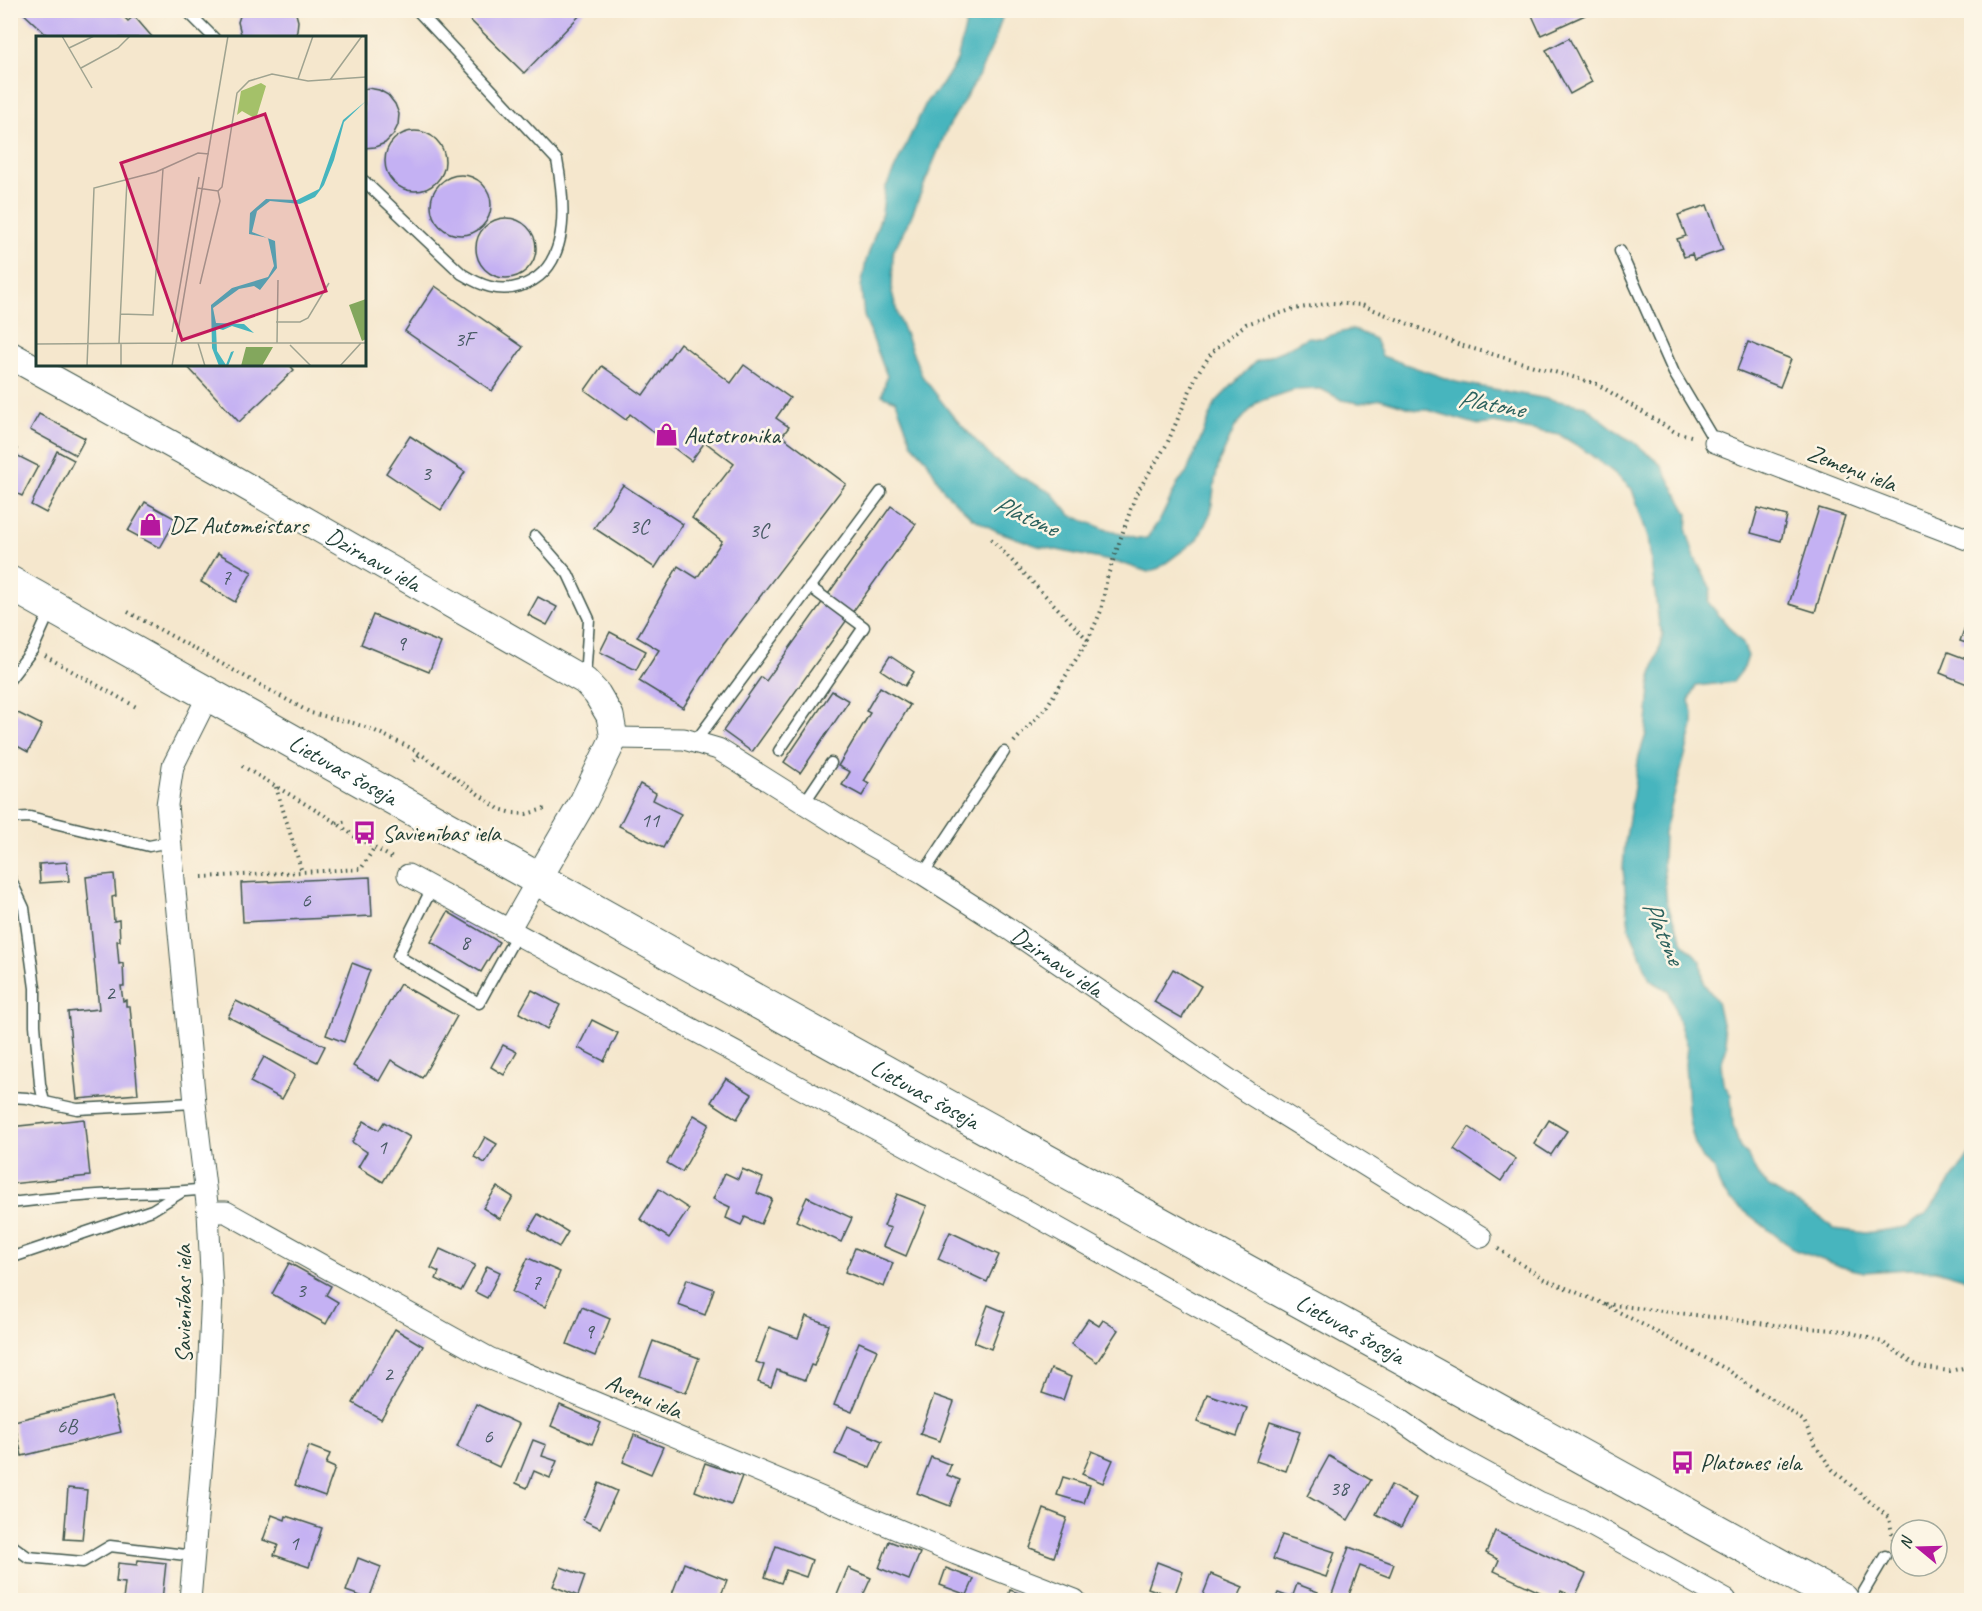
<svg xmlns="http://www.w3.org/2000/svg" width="1982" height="1611" font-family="Caveat,sans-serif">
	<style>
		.water { fill: #46b5be; stroke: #327979; stroke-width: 1.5 }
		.building { fill: #c4b1f3 }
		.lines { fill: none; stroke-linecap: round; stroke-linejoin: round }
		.service-casing { stroke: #3f564b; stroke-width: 13 }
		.minor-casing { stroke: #3f564b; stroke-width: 23 }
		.tertiary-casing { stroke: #3f564b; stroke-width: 29 }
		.primary-casing { stroke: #3f564b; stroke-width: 35 }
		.path { stroke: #3f564b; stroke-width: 4; stroke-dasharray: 1.5 4.5; stroke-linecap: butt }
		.service { stroke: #fff; stroke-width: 10 }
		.minor { stroke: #fff; stroke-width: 21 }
		.tertiary { stroke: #fff; stroke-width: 27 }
		.primary { stroke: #fff; stroke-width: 33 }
		.labels { text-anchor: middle; stroke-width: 5; stroke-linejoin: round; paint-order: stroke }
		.number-label { font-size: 21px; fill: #485a64 }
		.poi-label { font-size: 24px; fill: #1f3d34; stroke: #fcf5e5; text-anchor: start }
		.street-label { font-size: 24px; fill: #1f3d34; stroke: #fcf5e5 }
		.water-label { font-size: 26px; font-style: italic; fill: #2b615d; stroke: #fcf5e5 }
		.inset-road { fill: none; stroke: #9fa390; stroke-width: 1.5 }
		.view { fill: #c2185b; fill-opacity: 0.15; stroke: #c2185b; stroke-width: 3 }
		.inset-edge { fill: none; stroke: #1f3d34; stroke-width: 3 }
	</style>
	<rect width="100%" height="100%" fill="#fcf5e5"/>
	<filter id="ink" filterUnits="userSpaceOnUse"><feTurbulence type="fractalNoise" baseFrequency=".0167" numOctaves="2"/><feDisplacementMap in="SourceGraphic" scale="12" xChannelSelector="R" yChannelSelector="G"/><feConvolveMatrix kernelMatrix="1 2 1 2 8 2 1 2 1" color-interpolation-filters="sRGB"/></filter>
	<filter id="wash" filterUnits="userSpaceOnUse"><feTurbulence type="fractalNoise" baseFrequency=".008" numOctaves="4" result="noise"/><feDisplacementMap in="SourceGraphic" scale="24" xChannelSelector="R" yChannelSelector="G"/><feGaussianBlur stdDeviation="1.35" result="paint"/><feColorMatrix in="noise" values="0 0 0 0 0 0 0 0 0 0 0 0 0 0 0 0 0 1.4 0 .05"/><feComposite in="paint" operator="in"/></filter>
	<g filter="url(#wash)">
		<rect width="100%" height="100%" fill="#f5e7cd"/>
		<polygon class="water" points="969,11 1004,11 995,40 978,77 947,129 911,217 893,252 892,292 898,316 922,376 952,415 993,459 1019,476 1052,493 1070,515 1107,530 1137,539 1147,538 1161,518 1179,481 1186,474 1216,402 1255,362 1284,350 1308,337 1322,338 1353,329 1375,339 1382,356 1456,382 1585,406 1623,436 1634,442 1661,465 1688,514 1687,532 1695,558 1711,589 1708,602 1743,644 1748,656 1744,668 1733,682 1696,686 1689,701 1693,712 1693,726 1664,833 1663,863 1667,904 1683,943 1701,961 1704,984 1717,1001 1727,1046 1721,1064 1723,1083 1731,1095 1733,1125 1740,1148 1749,1157 1756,1172 1769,1187 1823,1219 1834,1229 1866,1233 1907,1227 1928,1212 1971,1153 1971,1280 1936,1270 1908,1269 1865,1272 1842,1267 1795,1250 1730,1200 1720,1187 1714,1168 1703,1159 1695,1144 1689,1121 1685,1064 1687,1047 1669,991 1650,980 1629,927 1623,869 1625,843 1639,756 1646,734 1651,678 1663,634 1659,624 1648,537 1632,489 1613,472 1583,449 1560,435 1494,423 1479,425 1428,410 1417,410 1381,399 1360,403 1342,400 1321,389 1294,390 1257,402 1235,427 1220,460 1215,480 1211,512 1198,539 1159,568 1148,572 1124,564 1038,546 997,531 972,518 944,491 926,459 912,444 896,401 882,395 887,376 864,316 861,287 866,261 882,213 885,189 927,101 942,85 957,61"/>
		<g id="blocks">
			<g class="building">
				<polygon points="20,10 117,10 128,21 134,16 153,38 50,38"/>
				<polygon points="242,10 295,10 298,21 297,31 295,38 242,38 238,22"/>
				<polygon points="460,10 585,10 524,73"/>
				<polygon points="1538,10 1583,10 1585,15 1541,35 1531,13"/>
				<polygon points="1569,38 1592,82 1570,94 1546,50"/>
				<polygon points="368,88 379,90 388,95 395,104 399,114 398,125 393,135 385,143 375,147 364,148 364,89"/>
				<circle cx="415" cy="161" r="30"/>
				<circle cx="461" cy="205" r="30"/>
				<polygon points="1707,205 1723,250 1694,260 1692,254 1684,257 1677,239 1686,236 1678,215"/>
				<circle cx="506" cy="248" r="30"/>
				<polygon points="435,286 523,347 492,391 405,331"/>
				<polygon points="1748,342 1791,359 1780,387 1737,370"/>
				<polygon points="680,343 731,383 744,365 790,398 776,418 789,427 782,436 846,484 723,645 683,708 639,681 659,650 637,637 678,566 697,578 722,541 692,518 734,464 705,442 691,461 630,414 626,420 585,390 602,366 643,395"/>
				<polygon points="185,364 289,364 294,370 239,422"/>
				<polygon points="39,414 85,438 76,455 30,430"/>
				<polygon points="410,436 465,472 441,510 386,473"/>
				<polygon points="10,446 17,449 14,454 38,466 22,496 10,490"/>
				<polygon points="57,451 74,460 46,513 31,505"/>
				<polygon points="623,485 683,524 655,568 594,528"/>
				<polygon points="145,502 176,519 160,548 128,531"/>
				<polygon points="891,506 916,524 752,752 723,731 761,677 766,681"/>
				<polygon points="1758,508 1787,516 1781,541 1751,533"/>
				<polygon points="1819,508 1845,516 1815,612 1789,604"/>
				<polygon points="218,553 252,572 235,602 201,582"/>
				<polygon points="538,597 557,607 547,625 528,615"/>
				<polygon points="1971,610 1972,610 1972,645 1960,641"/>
				<polygon points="373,615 441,643 429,672 361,644"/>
				<polygon points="610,632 646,651 636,670 600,652"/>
				<polygon points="1948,652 1972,661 1972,686 1940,673"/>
				<polygon points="890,656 914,672 905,686 881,670"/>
				<polygon points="880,687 910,705 864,781 869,784 862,796 842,785 850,772 838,766 870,713 866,711"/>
				<polygon points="832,691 849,701 800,773 784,762"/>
				<polygon points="10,709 42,725 28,752 10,742"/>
				<polygon points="640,784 656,793 653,800 681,814 663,848 619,826"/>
				<polygon points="67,862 69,881 40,883 39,864"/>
				<polygon points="114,874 116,896 112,897 114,921 119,920 120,941 117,941 119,964 123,963 124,986 121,986 123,1001 126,1000 126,1006 130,1006 138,1094 77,1099 68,1012 99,1009 86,877"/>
				<polygon points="370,877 372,916 243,922 241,883"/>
				<polygon points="448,912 499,942 481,972 431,942"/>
				<polygon points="352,963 370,970 344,1042 326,1035"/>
				<polygon points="1173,969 1201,986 1182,1018 1154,1002"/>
				<polygon points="400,984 457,1016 422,1078 391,1060 379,1081 353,1066"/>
				<polygon points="532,990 560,1005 547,1029 519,1013"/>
				<polygon points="236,1001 325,1046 317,1062 228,1017"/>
				<polygon points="592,1020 618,1033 604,1061 578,1048"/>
				<polygon points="503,1045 517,1052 504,1075 491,1067"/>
				<polygon points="264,1057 295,1075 282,1099 250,1082"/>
				<polygon points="726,1078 752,1094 737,1119 711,1102"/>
				<polygon points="694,1115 709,1124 682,1172 667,1163"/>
				<polygon points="84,1119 90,1176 10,1184 10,1127"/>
				<polygon points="1549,1120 1567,1131 1551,1155 1534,1144"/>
				<polygon points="364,1121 379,1130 384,1122 410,1137 383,1182 358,1167 367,1152 352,1142"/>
				<polygon points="1469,1127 1516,1159 1501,1181 1454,1149"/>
				<polygon points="485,1137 497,1144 485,1163 474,1157"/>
				<polygon points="742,1169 763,1178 757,1193 772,1199 761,1224 745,1217 741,1225 726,1218 730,1207 713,1199 725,1173 738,1179"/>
				<polygon points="497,1187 513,1197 500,1219 483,1208"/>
				<polygon points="659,1189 689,1209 669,1238 640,1219"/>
				<polygon points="897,1194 927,1206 906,1256 883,1246 891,1228 884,1226"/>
				<polygon points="807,1197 852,1218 841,1242 796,1221"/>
				<polygon points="538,1214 568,1232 559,1247 529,1229"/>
				<polygon points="950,1232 999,1255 987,1282 938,1259"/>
				<polygon points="855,1248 893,1263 884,1287 845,1272"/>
				<polygon points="440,1249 475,1265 461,1291 436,1279 439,1272 431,1268"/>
				<polygon points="528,1258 560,1272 545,1307 512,1292"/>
				<polygon points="289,1263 331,1286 326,1295 338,1302 326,1324 272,1294"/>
				<polygon points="487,1266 500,1272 487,1298 475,1292"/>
				<polygon points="687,1279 714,1289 705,1315 678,1305"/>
				<polygon points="988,1305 1005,1312 991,1349 974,1342"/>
				<polygon points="582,1307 610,1319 595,1356 567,1344"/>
				<polygon points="806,1316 829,1325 814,1366 811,1365 805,1380 777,1370 771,1387 758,1382 764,1365 756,1362 769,1327 798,1338"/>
				<polygon points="1088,1319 1099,1326 1103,1320 1118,1330 1097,1362 1071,1344"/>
				<polygon points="395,1329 423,1346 381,1419 353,1403"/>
				<polygon points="653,1341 699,1358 686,1393 640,1376"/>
				<polygon points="859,1342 877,1350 852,1412 834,1405"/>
				<polygon points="1051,1369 1071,1377 1063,1400 1042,1393"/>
				<polygon points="1207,1394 1247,1408 1237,1436 1197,1422"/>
				<polygon points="934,1395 954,1402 940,1441 920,1434"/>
				<polygon points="112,1397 121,1432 22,1456 14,1421"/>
				<polygon points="476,1404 519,1424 499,1467 457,1447"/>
				<polygon points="560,1405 601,1423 592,1444 551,1426"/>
				<polygon points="1270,1422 1300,1432 1286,1471 1256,1461"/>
				<polygon points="847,1426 882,1441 870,1468 835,1454"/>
				<polygon points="634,1435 663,1447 651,1474 623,1462"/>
				<polygon points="533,1440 546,1445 542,1456 557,1461 550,1478 534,1471 527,1488 516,1483"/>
				<polygon points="309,1446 330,1454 326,1464 335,1468 325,1496 295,1485"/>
				<polygon points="1092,1451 1113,1460 1103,1483 1082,1474"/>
				<polygon points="1329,1456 1371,1480 1348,1520 1307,1496"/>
				<polygon points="931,1457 951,1465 947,1475 960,1480 950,1506 917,1493"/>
				<polygon points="705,1463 742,1476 731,1505 695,1491"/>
				<polygon points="1063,1477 1090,1485 1084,1503 1057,1495"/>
				<polygon points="599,1483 617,1491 600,1528 583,1520"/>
				<polygon points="1391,1485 1416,1498 1401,1527 1376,1514"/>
				<polygon points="68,1488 87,1490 82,1540 64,1539"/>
				<polygon points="1044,1509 1067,1518 1054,1557 1030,1548"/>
				<polygon points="272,1515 285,1520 286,1516 322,1528 309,1567 274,1555 278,1545 263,1540"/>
				<polygon points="1495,1531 1586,1574 1575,1597 1561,1591 1557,1600 1494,1571 1499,1560 1486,1553"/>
				<polygon points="1282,1535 1335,1552 1326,1577 1273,1559"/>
				<polygon points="889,1541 920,1553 909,1580 879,1568"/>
				<polygon points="776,1546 812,1560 806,1577 786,1570 781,1583 765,1577"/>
				<polygon points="1349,1547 1394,1564 1389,1577 1360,1566 1347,1600 1339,1600 1331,1597"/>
				<polygon points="358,1558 381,1567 369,1599 346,1591"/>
				<polygon points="138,1560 166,1563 162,1600 123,1600 125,1583 116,1582 118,1563 137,1565"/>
				<polygon points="1157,1562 1183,1572 1174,1597 1148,1588"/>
				<polygon points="684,1563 727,1580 719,1600 688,1600 672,1594"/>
				<polygon points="561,1567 585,1576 578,1596 553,1586"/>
				<polygon points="848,1568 871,1578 861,1600 835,1600"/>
				<polygon points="946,1568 974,1579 967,1595 940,1585"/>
				<polygon points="1211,1574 1243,1587 1237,1600 1201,1600"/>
				<polygon points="1297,1584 1318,1592 1315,1600 1275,1600 1278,1593 1292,1598"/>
				<polygon points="1010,1590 1030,1597 1029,1600 1007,1600"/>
			</g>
		</g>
	</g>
	<g filter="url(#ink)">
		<use href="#blocks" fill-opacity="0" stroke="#3f564b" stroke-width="1.5"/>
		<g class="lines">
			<defs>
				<g id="service">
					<polyline points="186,10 214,38"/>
					<path d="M364,181L462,274C480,285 499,293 520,286C572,270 565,202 557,160L417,10"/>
					<polyline points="1620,251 1674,373 1715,442"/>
					<polyline points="535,536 568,574 589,619 585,678"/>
					<polyline points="10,679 33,649 51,609"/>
					<polyline points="695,742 881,492"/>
					<polyline points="779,751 864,627 810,587"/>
					<polyline points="804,803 831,763"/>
					<polyline points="10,818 30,817 149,846 169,842"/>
					<polyline points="923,874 1004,752"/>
					<polyline points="10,878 24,908 35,988 35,1025 40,1084 44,1102"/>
					<polyline points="432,888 398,956 479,1003 517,934"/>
					<polyline points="10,1097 27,1098 77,1109 195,1103"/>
					<path d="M10,1203C50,1198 90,1195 130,1193C155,1192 179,1193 204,1189"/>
					<polyline points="10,1258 152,1210 180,1193"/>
					<polyline points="10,1544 28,1557 83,1562 110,1546 194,1556"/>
					<polyline points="1859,1600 1885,1556"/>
				</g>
				<g id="minor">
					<polyline points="1715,442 1972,541"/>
					<path id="s1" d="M614,738L684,739L718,749L866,842L923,874L1006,927L1247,1092L1481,1237"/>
					<polyline points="408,875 1031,1213 1394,1416 1440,1448 1539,1502 1580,1519 1726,1600"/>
					<polyline points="509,930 538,879"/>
					<polyline points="208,1212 226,1212 489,1358 956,1554 1075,1600"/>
					<polyline points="190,1600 207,1401 212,1292 208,1212 195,1103 167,805 173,766 209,694"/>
				</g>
				<g id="tertiary">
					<path id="s2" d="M10,355L216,469L585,681L597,694L610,716L614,738L584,800L538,879"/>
				</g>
				<g id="primary">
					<path id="s3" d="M10,583L684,961L1842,1600"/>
				</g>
			</defs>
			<use href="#service" class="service-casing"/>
			<use href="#minor" class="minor-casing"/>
			<use href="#tertiary" class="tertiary-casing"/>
			<use href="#primary" class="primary-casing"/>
			<g class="path">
				<polyline points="991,539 1088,640"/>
				<polyline points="128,612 311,713 353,723 371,729 411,748 442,768 499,809 513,813 526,814 548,808"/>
				<polyline points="10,637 20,642"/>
				<polyline points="45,656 138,708"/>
				<polyline points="1014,742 1047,706 1088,640 1101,611 1107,578 1136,494 1167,444 1197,374 1213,351 1246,324 1294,309 1331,303 1362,305 1460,345 1597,384 1675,432 1691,436"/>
				<polyline points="414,761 420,754"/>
				<polyline points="242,766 337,823 354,836 394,859"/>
				<polyline points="276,787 302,872"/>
				<polyline points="337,823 348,821"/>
				<polyline points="202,877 361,869 374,848"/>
				<polyline points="1498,1249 1544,1279 1602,1303 1728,1370 1750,1386 1775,1401 1804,1421 1816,1447 1833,1470 1889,1518 1893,1539 1891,1542"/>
				<polyline points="1606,1304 1783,1326 1846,1331 1882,1342 1916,1365 1926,1368 1950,1371 1972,1366"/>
			</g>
			<use href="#service" class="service"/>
			<use href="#minor" class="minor"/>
			<use href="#tertiary" class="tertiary"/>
			<use href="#primary" class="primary"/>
		</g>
	</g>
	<defs>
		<symbol id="shop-bare" viewBox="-9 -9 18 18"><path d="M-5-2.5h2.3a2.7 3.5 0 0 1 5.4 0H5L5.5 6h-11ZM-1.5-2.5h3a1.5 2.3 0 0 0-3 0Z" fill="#b5179e" stroke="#fcf5e5" stroke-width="2.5" paint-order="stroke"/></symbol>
		<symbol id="bus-bare" viewBox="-9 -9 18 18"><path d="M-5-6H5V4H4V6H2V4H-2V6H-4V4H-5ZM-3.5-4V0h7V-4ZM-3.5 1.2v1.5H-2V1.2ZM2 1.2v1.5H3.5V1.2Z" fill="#b5179e" stroke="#fcf5e5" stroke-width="2.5" paint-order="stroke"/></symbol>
	</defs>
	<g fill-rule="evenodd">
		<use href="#shop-bare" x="650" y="418" width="33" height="33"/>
		<use href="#shop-bare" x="134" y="508" width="33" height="33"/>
		<use href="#bus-bare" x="348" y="816" width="33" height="33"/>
		<use href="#bus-bare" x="1666" y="1446" width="33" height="33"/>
	</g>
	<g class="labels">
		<g class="number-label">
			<text x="464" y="346">3F</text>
			<text x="426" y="480">3</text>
			<text x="639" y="533">3C</text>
			<text x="759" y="537">3C</text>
			<text x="226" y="584">7</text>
			<text x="401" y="650">9</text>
			<text x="650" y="827">11</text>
			<text x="306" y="907">6</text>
			<text x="465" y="949">8</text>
			<text x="110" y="1000">2</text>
			<text x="382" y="1154">1</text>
			<text x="536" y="1289">7</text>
			<text x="301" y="1297">3</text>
			<text x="589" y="1338">9</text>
			<text x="388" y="1381">2</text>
			<text x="67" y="1433">6B</text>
			<text x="488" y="1443">6</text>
			<text x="1339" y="1495">38</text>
			<text x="294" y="1550">1</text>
		</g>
		<g class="poi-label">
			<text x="684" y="443">Autotronika</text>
			<text x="169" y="533">DZ Automeistars</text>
			<text x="382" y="841">Savienības iela</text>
			<text x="1700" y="1470">Platones iela</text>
		</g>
		<g class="street-label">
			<text transform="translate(1852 468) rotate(21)" y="8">Zemeņu iela</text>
			<text dy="8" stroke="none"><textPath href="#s2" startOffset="417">Dzirnavu iela</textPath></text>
			<text dy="8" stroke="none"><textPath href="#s3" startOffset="382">Lietuvas šoseja</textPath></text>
			<text dy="8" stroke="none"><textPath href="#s1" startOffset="506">Dzirnavu iela</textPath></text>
			<text dy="8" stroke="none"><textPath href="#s3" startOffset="1048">Lietuvas šoseja</textPath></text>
			<text transform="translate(183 1304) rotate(-90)" y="8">Savienības iela</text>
			<text dy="8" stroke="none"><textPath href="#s3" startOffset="1534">Lietuvas šoseja</textPath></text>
			<text transform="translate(644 1396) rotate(23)" y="8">Aveņu iela</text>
		</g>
		<g class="water-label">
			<text transform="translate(1491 403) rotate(10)" y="9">Platone</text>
			<text transform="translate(1026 515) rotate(24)" y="9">Platone</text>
			<text transform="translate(1664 932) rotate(66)" y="9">Platone</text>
		</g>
	</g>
	<g transform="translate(36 36)">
		<rect width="330" height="330" fill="#f5e7cd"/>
		<path d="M225,47L230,50L220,83L206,75L201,79L205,55Z" fill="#a4c169"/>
		<path d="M330,263V303L326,305L313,269ZM210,311H237L226,330H205Z" fill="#83a75d"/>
		<path d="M330,65L308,86L298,124L288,149L279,161L264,168L234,165L221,175L216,196L239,205L241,232L224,254L218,250L203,253L177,272L180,287L208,288L218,297L196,290L187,294L180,292L181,315L190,329L195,316L198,315L192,330H183L176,312L175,269L196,252L232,241L238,230L232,202L213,198L214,177L230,163L261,164L283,153L307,84Z" fill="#46b5be"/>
		<path class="inset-road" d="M26,0L56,52M33,12L58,0M45,32L82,12L94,0M262,43L277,0M294,44L326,0M161,152L182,155L186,151L201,57L213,45L236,38L272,45L330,41M164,248L184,165L182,155M84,278L117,279L127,133M240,286H264L272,282L293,247M136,296L163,141M83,307L91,144M85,307V330M140,307L192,0M162,307L169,330M241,307L242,244M0,308L140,307M254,309L275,330M51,330L58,152L120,136L162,117L173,118M136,330L140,307H330M304,330L325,307"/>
		<path class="view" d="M229,78L290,255L146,304L85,127Z"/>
		<rect width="330" height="330" class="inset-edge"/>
	</g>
	<rect width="1982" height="1611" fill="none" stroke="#fcf5e5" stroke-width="36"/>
	<g transform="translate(1919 1548) rotate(289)"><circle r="28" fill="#fcf5e5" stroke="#a4ab9e" stroke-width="1.5"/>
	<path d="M0-4.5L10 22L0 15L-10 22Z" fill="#b5179e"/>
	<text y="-9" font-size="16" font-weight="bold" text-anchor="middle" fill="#1f3d34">N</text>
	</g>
</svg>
